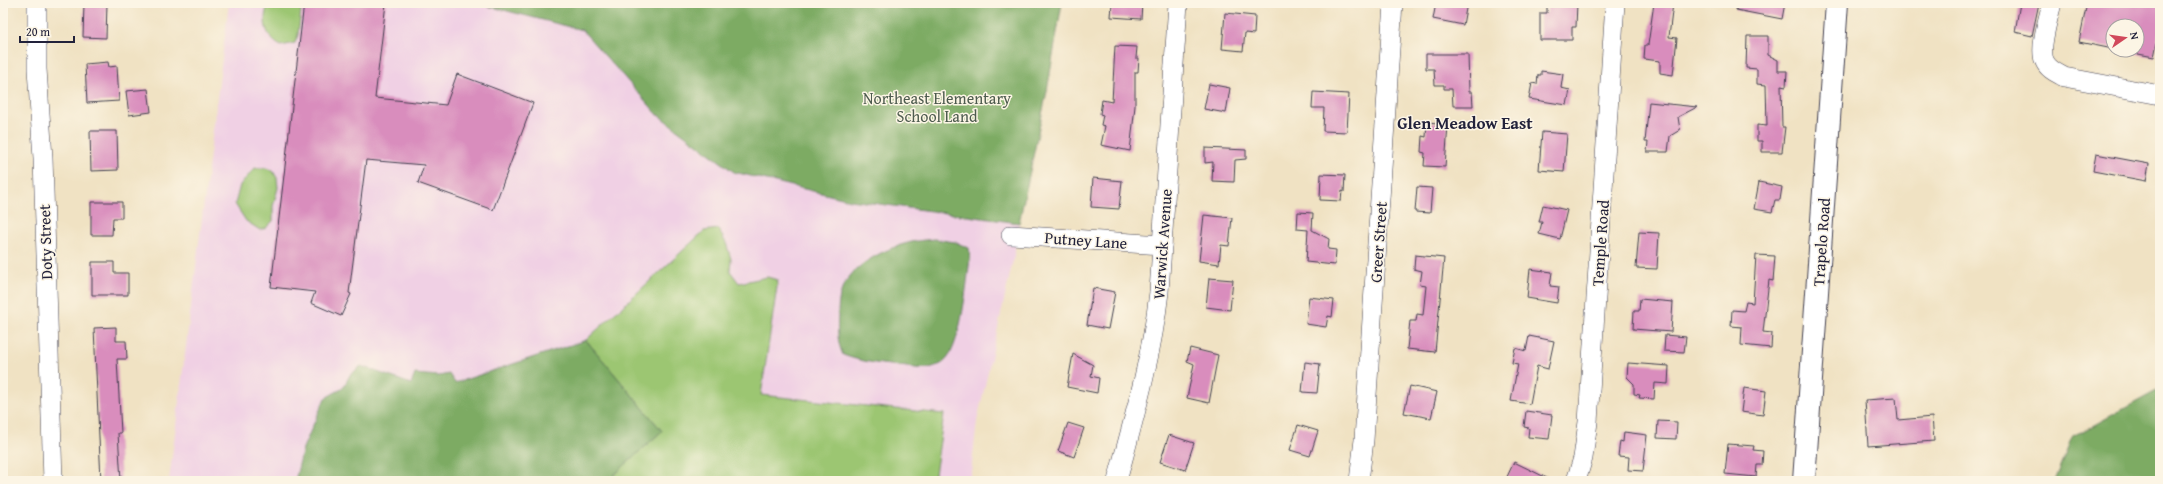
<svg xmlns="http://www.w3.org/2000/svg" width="2163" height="484" font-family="'Gentium Book Plus',serif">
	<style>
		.built { fill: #f0d0e4 }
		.green { fill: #9cc672; stroke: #5f7456 }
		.forest { fill: #7dab64; stroke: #506650 }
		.building { fill: #d98dbd }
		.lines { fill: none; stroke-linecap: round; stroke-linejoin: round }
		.street-casing { stroke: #413f4f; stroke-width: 20 }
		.secondary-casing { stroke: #413f4f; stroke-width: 24 }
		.street { stroke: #fff; stroke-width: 19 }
		.secondary { stroke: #fff; stroke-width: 22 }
		.labels { text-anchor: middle; stroke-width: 3; stroke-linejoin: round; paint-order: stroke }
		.park-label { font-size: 16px; fill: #4d5b4e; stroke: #fcf5e5 }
		.street-label { font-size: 16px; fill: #22223b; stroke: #fcf5e5 }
		.neighbourhood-label { font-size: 17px; font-weight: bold; fill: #22223b; stroke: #fcf5e5 }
	</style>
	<rect width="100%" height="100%" fill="#fcf5e5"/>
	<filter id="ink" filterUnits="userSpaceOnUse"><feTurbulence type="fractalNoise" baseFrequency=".025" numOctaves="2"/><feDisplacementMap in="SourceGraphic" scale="8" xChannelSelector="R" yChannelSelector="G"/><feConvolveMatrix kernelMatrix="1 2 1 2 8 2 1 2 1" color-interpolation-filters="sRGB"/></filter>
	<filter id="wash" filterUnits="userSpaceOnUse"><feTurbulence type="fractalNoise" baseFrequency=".012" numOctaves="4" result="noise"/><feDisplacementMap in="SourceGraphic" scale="16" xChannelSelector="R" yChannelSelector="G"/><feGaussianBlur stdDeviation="0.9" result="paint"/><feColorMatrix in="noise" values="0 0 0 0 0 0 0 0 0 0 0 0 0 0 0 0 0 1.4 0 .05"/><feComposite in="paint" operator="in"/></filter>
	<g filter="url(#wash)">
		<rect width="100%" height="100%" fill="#f0e2c3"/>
		<polygon class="built" points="229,3 476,3 582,30 658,115 850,200 1019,223 1014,256 977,421 970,481 169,481"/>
		<g class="green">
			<path d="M269,3H302L298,35L295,43L281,46C265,38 261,19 269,3Z"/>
			<polygon points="255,168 266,168 273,171 277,178 278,188 273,206 273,221 266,228 260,230 246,221 235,204 240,185"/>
			<polygon points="718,229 726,243 731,259 730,271 739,283 767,277 778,280 761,395 944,414 934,481 618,481 613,476 662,431 586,340 704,231"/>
		</g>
		<g class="forest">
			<polygon points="476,3 1062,3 1047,91 1019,223 850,200 734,172 658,115 582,30"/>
			<path d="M934,239L955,242L969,248L970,258C967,279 961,355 941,364C927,371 914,368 900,366C880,364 862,362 843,355C837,342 837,329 838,315C838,306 839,294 844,285C854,265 883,250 904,244C913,241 924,240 934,239Z"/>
			<polygon points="586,340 662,431 613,476 618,481 295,481 303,448 325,398 343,388 350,375 361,366 411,384 415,374 439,376 449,374 455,383"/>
			<polygon points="2160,389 2160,481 2054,481 2072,437"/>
		</g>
		<g id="blocks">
			<g class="building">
				<polygon points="84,3 107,3 106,38 83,37"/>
				<polygon points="304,3 386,3 375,98 446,105 457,74 533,103 493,210 418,183 424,165 366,160 349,293 351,294 341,316 311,303 315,292 271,287"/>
				<polygon points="1112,3 1142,3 1141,19 1111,17"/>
				<polygon points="1436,3 1467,3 1463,25 1433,19"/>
				<polygon points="1547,3 1577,3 1576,27 1572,27 1572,40 1540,40 1540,13 1547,13"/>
				<polygon points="1654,3 1673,3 1669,37 1677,38 1673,75 1660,73 1660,61 1644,59 1645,45 1648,45"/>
				<polygon points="1737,3 1785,3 1782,19 1736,10"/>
				<polygon points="2020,3 2039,3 2032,36 2015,32"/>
				<polygon points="2087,3 2160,3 2160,28 2154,57 2117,50 2137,50 2137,26 2113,26 2113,49 2079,42"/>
				<polygon points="1225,13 1255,16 1254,34 1245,33 1243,51 1222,49"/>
				<polygon points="1747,36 1768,36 1768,55 1778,60 1778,71 1787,71 1786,87 1781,86 1782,127 1785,127 1782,152 1762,152 1762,141 1757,141 1757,125 1767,126 1766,85 1757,84 1757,69 1746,68"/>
				<polygon points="1115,46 1137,47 1136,58 1139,58 1138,72 1135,72 1135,106 1130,151 1101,145 1105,126 1101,125 1103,115 1100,114 1102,100 1112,102"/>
				<polygon points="1426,54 1468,54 1469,92 1472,92 1473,106 1453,106 1452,89 1444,89 1444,85 1435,85 1434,69 1426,69"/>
				<polygon points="108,62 109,67 117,66 119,101 87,103 85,64"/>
				<polygon points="1541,71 1563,74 1561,88 1570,90 1567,105 1529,99 1532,83 1537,84 1538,75 1541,75"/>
				<polygon points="1209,84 1230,88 1226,113 1204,109"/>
				<polygon points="148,89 151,112 129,115 126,91"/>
				<polygon points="1313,92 1349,94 1347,132 1323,131 1324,108 1312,108"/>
				<polygon points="1649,102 1697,107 1678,117 1680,130 1670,136 1668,152 1647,152 1648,142 1645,142"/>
				<polygon points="1427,122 1448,124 1445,167 1424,166 1425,153 1421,152 1422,136 1426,137"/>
				<polygon points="90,131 117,131 118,170 91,171"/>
				<polygon points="1542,132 1567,134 1564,172 1539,170"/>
				<polygon points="1205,148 1246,150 1246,159 1235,160 1234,182 1212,181 1213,162 1205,163"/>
				<polygon points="2096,154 2149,164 2146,181 2093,171"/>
				<polygon points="1321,174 1345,175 1344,192 1342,191 1341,201 1320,200"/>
				<polygon points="1093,178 1122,181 1119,209 1091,207"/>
				<polygon points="1759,182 1782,187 1780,200 1775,200 1772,212 1754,209"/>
				<polygon points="1417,187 1432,188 1430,213 1415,212"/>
				<polygon points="91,202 122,202 122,218 113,218 112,235 91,235"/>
				<polygon points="1543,205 1567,210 1560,239 1539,234 1542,222 1539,222"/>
				<polygon points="1298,212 1313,213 1312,230 1329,239 1328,249 1336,250 1335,265 1306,262 1308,230 1297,229"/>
				<polygon points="1204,215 1232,218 1229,246 1221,245 1219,264 1199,261"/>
				<polygon points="1639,232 1659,233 1657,269 1636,268"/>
				<polygon points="1415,255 1444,258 1435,352 1407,349 1410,321 1416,321 1417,314 1423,315 1426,286 1420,285 1422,271 1414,269"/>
				<polygon points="1756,255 1775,256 1773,281 1769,280 1763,332 1772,333 1771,348 1741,345 1742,327 1731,326 1732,310 1744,311 1746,302 1753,303"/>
				<polygon points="92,262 114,262 114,273 128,273 128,295 92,295"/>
				<polygon points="1530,269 1552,272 1550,286 1559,287 1557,303 1527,298"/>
				<polygon points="1209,278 1233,280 1230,310 1206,307"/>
				<polygon points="1093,288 1115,292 1108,329 1087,325"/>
				<polygon points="1309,297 1334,300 1332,317 1328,316 1326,327 1306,324"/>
				<polygon points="1640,299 1673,302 1671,332 1633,329 1634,311 1639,311"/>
				<polygon points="116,327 116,341 126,341 127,359 117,359 121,433 118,433 121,481 101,481 94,328"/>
				<polygon points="1665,335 1686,337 1684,352 1664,351"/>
				<polygon points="1529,336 1554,341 1548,369 1537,366 1530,404 1511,401 1518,364 1512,363 1515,348 1526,351"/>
				<polygon points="1190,348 1218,355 1209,403 1187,398 1194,364 1187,361"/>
				<polygon points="1073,354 1093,365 1091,376 1099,378 1097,393 1067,387"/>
				<polygon points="1305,362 1320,364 1317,393 1302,392"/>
				<polygon points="1628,363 1669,366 1668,384 1655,383 1654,399 1639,398 1640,395 1634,394 1634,384 1627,377"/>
				<polygon points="1410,386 1437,392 1431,418 1404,413"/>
				<polygon points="1744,388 1766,391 1763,415 1741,412"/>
				<polygon points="1896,398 1898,420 1932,417 1934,441 1868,446 1865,400"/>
				<polygon points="1526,411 1552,415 1549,439 1528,437 1529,428 1524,427"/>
				<polygon points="1658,421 1677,422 1676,439 1657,438"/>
				<polygon points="1068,423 1084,428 1074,457 1058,451"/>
				<polygon points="1298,425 1318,431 1310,456 1290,450"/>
				<polygon points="1624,432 1647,435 1643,471 1628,470 1629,457 1618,456 1620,441 1623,442"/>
				<polygon points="1169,435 1194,443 1185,470 1160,462"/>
				<polygon points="1728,444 1754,446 1753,450 1763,451 1762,465 1757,465 1756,477 1725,474"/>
				<polygon points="1514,462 1553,481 1505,481"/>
			</g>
		</g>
	</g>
	<g filter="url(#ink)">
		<use href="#blocks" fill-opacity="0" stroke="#413f4f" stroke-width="1"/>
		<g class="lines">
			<defs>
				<g id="street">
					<polyline points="37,3 37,69 43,158 53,481"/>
					<path d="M2052,3C2049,16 2038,50 2045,62C2049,70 2057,73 2064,77L2160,95"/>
					<polyline points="1011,235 1162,245"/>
					<path d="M1117,481C1134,418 1152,356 1159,292L1178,3"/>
					<polyline points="1359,481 1364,440 1393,3"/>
					<polyline points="1576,481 1583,458 1588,422 1615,3"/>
				</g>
				<polyline id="secondary" points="1804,481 1837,3"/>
			</defs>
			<use href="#street" class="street-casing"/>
			<use href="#secondary" class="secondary-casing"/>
			<use href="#street" class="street"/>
			<use href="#secondary" class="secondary"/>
		</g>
	</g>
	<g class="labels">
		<g class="park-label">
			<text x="937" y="104">Northeast Elementary<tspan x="937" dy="18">School Land</tspan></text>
		</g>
		<g class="street-label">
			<text transform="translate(1086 240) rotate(4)" y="6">Putney Lane</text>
			<text transform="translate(45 242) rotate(-92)" y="6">Doty Street</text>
			<text transform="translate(1378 242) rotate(-86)" y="6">Greer Street</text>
			<text transform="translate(1821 242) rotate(-86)" y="6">Trapelo Road</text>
			<text transform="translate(1600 243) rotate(-86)" y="6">Temple Road</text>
			<text transform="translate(1162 244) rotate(-86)" y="6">Warwick Avenue</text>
		</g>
		<g class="neighbourhood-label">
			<text x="1465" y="129">Glen Meadow East</text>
		</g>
	</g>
	<rect width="2163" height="484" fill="none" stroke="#fcf5e5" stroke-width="16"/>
	<g transform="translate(2125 38) rotate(77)"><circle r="19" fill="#fcf5e5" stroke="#a5a1a1"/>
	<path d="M0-3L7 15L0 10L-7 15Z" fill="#d1495b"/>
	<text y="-6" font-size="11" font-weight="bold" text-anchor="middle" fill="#22223b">N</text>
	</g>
	<path d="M20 36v6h54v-6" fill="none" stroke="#22223b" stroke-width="2"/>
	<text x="26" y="36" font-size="12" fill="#22223b" stroke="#fcf5e5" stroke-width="3" paint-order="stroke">20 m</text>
</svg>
